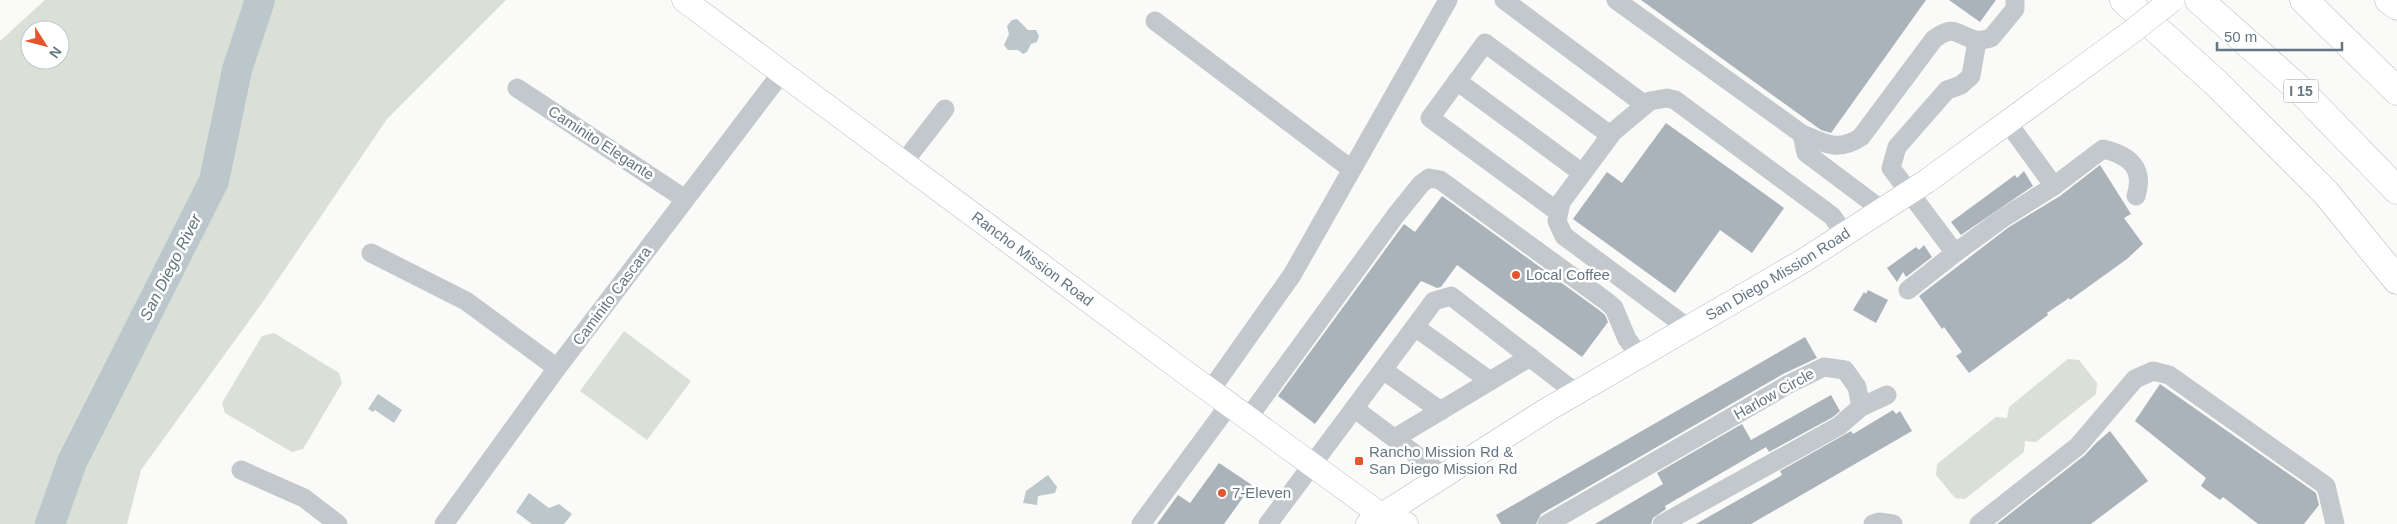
<svg xmlns="http://www.w3.org/2000/svg" width="2397" height="524" font-family="Helvetica,sans-serif">
	<style>
		.green { fill: #dadfd7; fill-rule: evenodd }
		.water { fill: #bbc7cb }
		.lines { fill: none; stroke-linecap: round; stroke-linejoin: round }
		.river { stroke: #bbc7cb; stroke-width: 30 }
		.building { fill: #aab3b9 }
		.major-casing { stroke: #b5babe; stroke-width: 25 }
		.highway-casing { stroke: #b4b9bd; stroke-width: 29 }
		.minor { stroke: #c3c8cc; stroke-width: 19 }
		.major { stroke: #fff; stroke-width: 24 }
		.highway { stroke: #fff; stroke-width: 28 }
		.major-bridge-casing { stroke: #b5babe; stroke-width: 25; stroke-linecap: butt }
		.major-bridge { stroke: #fff; stroke-width: 24 }
		.poi-dot { fill: #e4572e; stroke: #fff; stroke-width: 2 }
		.labels { text-anchor: middle; stroke-width: 5; stroke-linejoin: round; paint-order: stroke }
		.shield { fill: #fff; stroke: #939fa8; stroke-width: 1 }
		.shield-label { font-size: 14px; font-weight: bold; fill: #657683 }
		.street-label { font-size: 15px; fill: #657683; stroke: #fff }
		.poi-label { font-size: 15px; fill: #657683; stroke: #fff; text-anchor: start }
		.water-label { font-size: 16px; font-style: italic; fill: #60757c; stroke: #fff }
	</style>
	<rect width="100%" height="100%" fill="#fafaf8"/>
	<g class="green">
		<path d="M45,0H506L387,119L262,303L141,470L127,524H0V41ZM30,30H60V60H30Z"/>
		<polygon points="624,331 691,381 647,440 580,391"/>
		<polygon points="274,333 339,373 342,383 303,449 292,452 225,413 222,403 262,336"/>
		<polygon points="2068,359 2079,360 2097,383 2096,394 2036,442 2025,441 2024,452 1965,499 1955,498 1936,475 1937,464 1996,417 2007,418 2009,407"/>
	</g>
	<g class="water">
		<polygon points="1017,19 1028,30 1036,30 1039,36 1037,42 1031,44 1027,52 1023,54 1018,50 1008,50 1004,45 1009,34 1007,26 1012,20"/>
		<polygon points="378,394 402,410 394,423 375,410 373,412 368,409"/>
		<polygon points="1048,475 1057,487 1055,493 1038,496 1037,505 1023,503 1026,491"/>
		<polygon points="529,493 549,508 559,504 572,514 564,524 532,524 516,512"/>
	</g>
	<g class="lines">
		<polyline class="river" points="50,524 72,462 214,181 237,70 260,0"/>
	</g>
	<g class="building">
		<polygon points="1641,0 1926,0 1831,133 1821,130"/>
		<polygon points="1949,0 1996,0 1980,22"/>
		<polygon points="1666,123 1784,208 1752,253 1720,230 1675,293 1573,219 1607,172 1622,183"/>
		<polygon points="2100,165 2131,214 2124,218 2143,244 2127,259 2070,300 2069,298 2047,313 2048,315 1969,373 1956,356 1962,352 1944,327 1942,329 1919,296 2009,227 2060,196"/>
		<polygon points="2024,171 2033,186 1961,235 1951,222 2015,175 2017,178"/>
		<polygon points="1442,196 1599,310 1605,315 1608,322 1582,357 1457,265 1441,287 1437,288 1421,281 1315,424 1278,396 1404,224 1415,232"/>
		<polygon points="1924,245 1932,257 1906,277 1903,272 1897,282 1887,268 1916,247 1919,250"/>
		<polygon points="1868,290 1888,300 1876,323 1853,310 1864,292 1866,294"/>
		<polygon points="1805,337 1817,358 1783,374 1541,514 1536,524 1501,524 1496,515"/>
		<polygon points="2160,384 2316,493 2319,505 2304,524 2258,524 2223,497 2220,500 2201,486 2206,478 2135,421"/>
		<polygon points="1831,395 1840,411 1833,417 1769,452 1766,447 1665,506 1666,509 1653,518 1651,524 1595,524 1663,484 1657,473 1742,424 1751,440"/>
		<polygon points="1893,410 1896,414 1900,411 1912,431 1751,524 1696,524 1782,475 1780,471 1851,431 1853,434"/>
		<polygon points="2110,431 2148,481 2091,524 1997,524 2085,455 2096,443"/>
		<polygon points="1219,463 1252,485 1224,524 1157,524 1178,495 1190,503"/>
	</g>
	<g class="lines">
		<defs>
			<g id="major">
				<path id="s1" d="M684,0L1182,370L1381,515"/>
				<path id="s2" d="M1368,524L1545,411L1803,261L1927,181L2130,33"/>
				<polyline points="1389,524 1381,515 1406,524"/>
			</g>
			<g id="highway">
				<polyline points="2124,0 2215,82 2326,193 2397,280"/>
				<polyline points="2199,0 2299,89 2397,190"/>
				<polyline points="2304,0 2397,91"/>
				<polyline points="2389,0 2397,6"/>
			</g>
		</defs>
		<use href="#major" class="major-casing"/>
		<use href="#highway" class="highway-casing"/>
		<g class="minor">
			<polyline points="1504,0 1645,105"/>
			<path d="M1616,0L1802,134C1825,144 1839,152 1861,137L1934,39C1954,25 1954,33 1975,40C1979,41 1986,39 1991,38L2015,9V0"/>
			<polyline points="1155,21 1351,169"/>
			<polyline points="1977,41 1971,76 1961,85 1947,90 1897,147 1891,168 1955,253 2003,218 2054,186"/>
			<polyline points="1457,81 1582,173"/>
			<polyline points="517,88 685,199"/>
			<path d="M2008,123L2054,186L2103,149C2129,155 2145,168 2136,196"/>
			<polyline points="1802,134 1806,153 1882,210"/>
			<polyline points="904,162 945,109"/>
			<polyline points="1558,212 1430,118 1485,43 1610,135"/>
			<polyline points="371,253 466,301 557,368"/>
			<polyline points="1908,290 1955,253"/>
			<polyline points="1415,327 1490,381"/>
			<polyline points="1688,328 1564,236 1557,221 1561,202 1613,132 1650,101 1667,98 1675,100 1832,216 1845,234"/>
			<polyline points="1383,370 1441,411"/>
			<polyline points="1210,391 1292,275 1448,0"/>
			<polyline points="1861,407 1887,395"/>
			<polyline points="1355,409 1443,475"/>
			<polyline points="1248,418 1396,215 1421,184 1429,178 1440,180 1606,301 1614,308 1627,339 1640,356"/>
			<polyline points="1395,438 1530,357"/>
			<polyline points="241,470 304,498 338,524"/>
			<polyline points="444,524 557,368 783,71"/>
			<polyline points="1141,524 1229,405"/>
			<polyline points="1268,524 1434,301 1451,296 1576,393"/>
			<polyline points="1547,524 1789,384 1824,367 1845,370 1857,387 1861,407 1839,426 1662,524"/>
			<polyline points="1873,524 1879,522 1893,524"/>
			<polyline points="1979,524 2078,446 2135,379 2153,371 2169,375 2326,486 2335,524"/>
		</g>
		<use href="#major" class="major"/>
		<use href="#highway" class="highway"/>
		<defs>
			<polyline id="major-bridge" points="2130,33 2172,0"/>
		</defs>
		<use href="#major-bridge" class="major-bridge-casing"/>
		<use href="#major-bridge" class="major-bridge"/>
	</g>
	<g class="poi-dot">
		<circle cx="1516" cy="275" r="5"/>
		<rect x="1354" y="456" width="10" height="10" rx="2.5"/>
		<circle cx="1222" cy="493" r="5"/>
	</g>
	<g class="labels">
		<rect class="shield" x="2283.5" y="79.5" width="35" height="23" rx="4"/>
		<g class="shield-label">
			<text x="2301" y="96">I 15</text>
		</g>
		<g class="street-label">
			<text transform="translate(601 143) rotate(33)" y="5">Caminito Elegante</text>
			<text dy="5" stroke="none"><textPath href="#s1" startOffset="434">Rancho Mission Road</textPath></text>
			<text dy="5" stroke="none"><textPath href="#s2" startOffset="480">San Diego Mission Road</textPath></text>
			<text transform="translate(612 296) rotate(-53)" y="5">Caminito Cascara</text>
			<text transform="translate(1774 394) rotate(-29)" y="5">Harlow Circle</text>
		</g>
		<g class="poi-label">
			<text x="1526" y="280">Local Coffee</text>
			<text x="1369" y="457">Rancho Mission Rd &amp;<tspan x="1369" dy="17">San Diego Mission Rd</tspan></text>
			<text x="1232" y="498">7-Eleven</text>
		</g>
		<g class="water-label">
			<text transform="translate(170 267) rotate(-63)" y="6">San Diego River</text>
		</g>
	</g>
	<g transform="translate(45 45) rotate(126)"><circle r="24" fill="#ffffff" stroke="#c1c8cd"/>
	<path d="M0-4L9 19L0 12L-9 19Z" fill="#e4572e"/>
	<text y="-8" font-size="14" font-weight="bold" text-anchor="middle" fill="#657683">N</text>
	</g>
	<path d="M2217 42v8h125v-8" fill="none" stroke="#657683" stroke-width="2.5"/>
	<text x="2224" y="42" font-size="15" fill="#657683" stroke="#ffffff" stroke-width="4" paint-order="stroke">50 m</text>
</svg>
